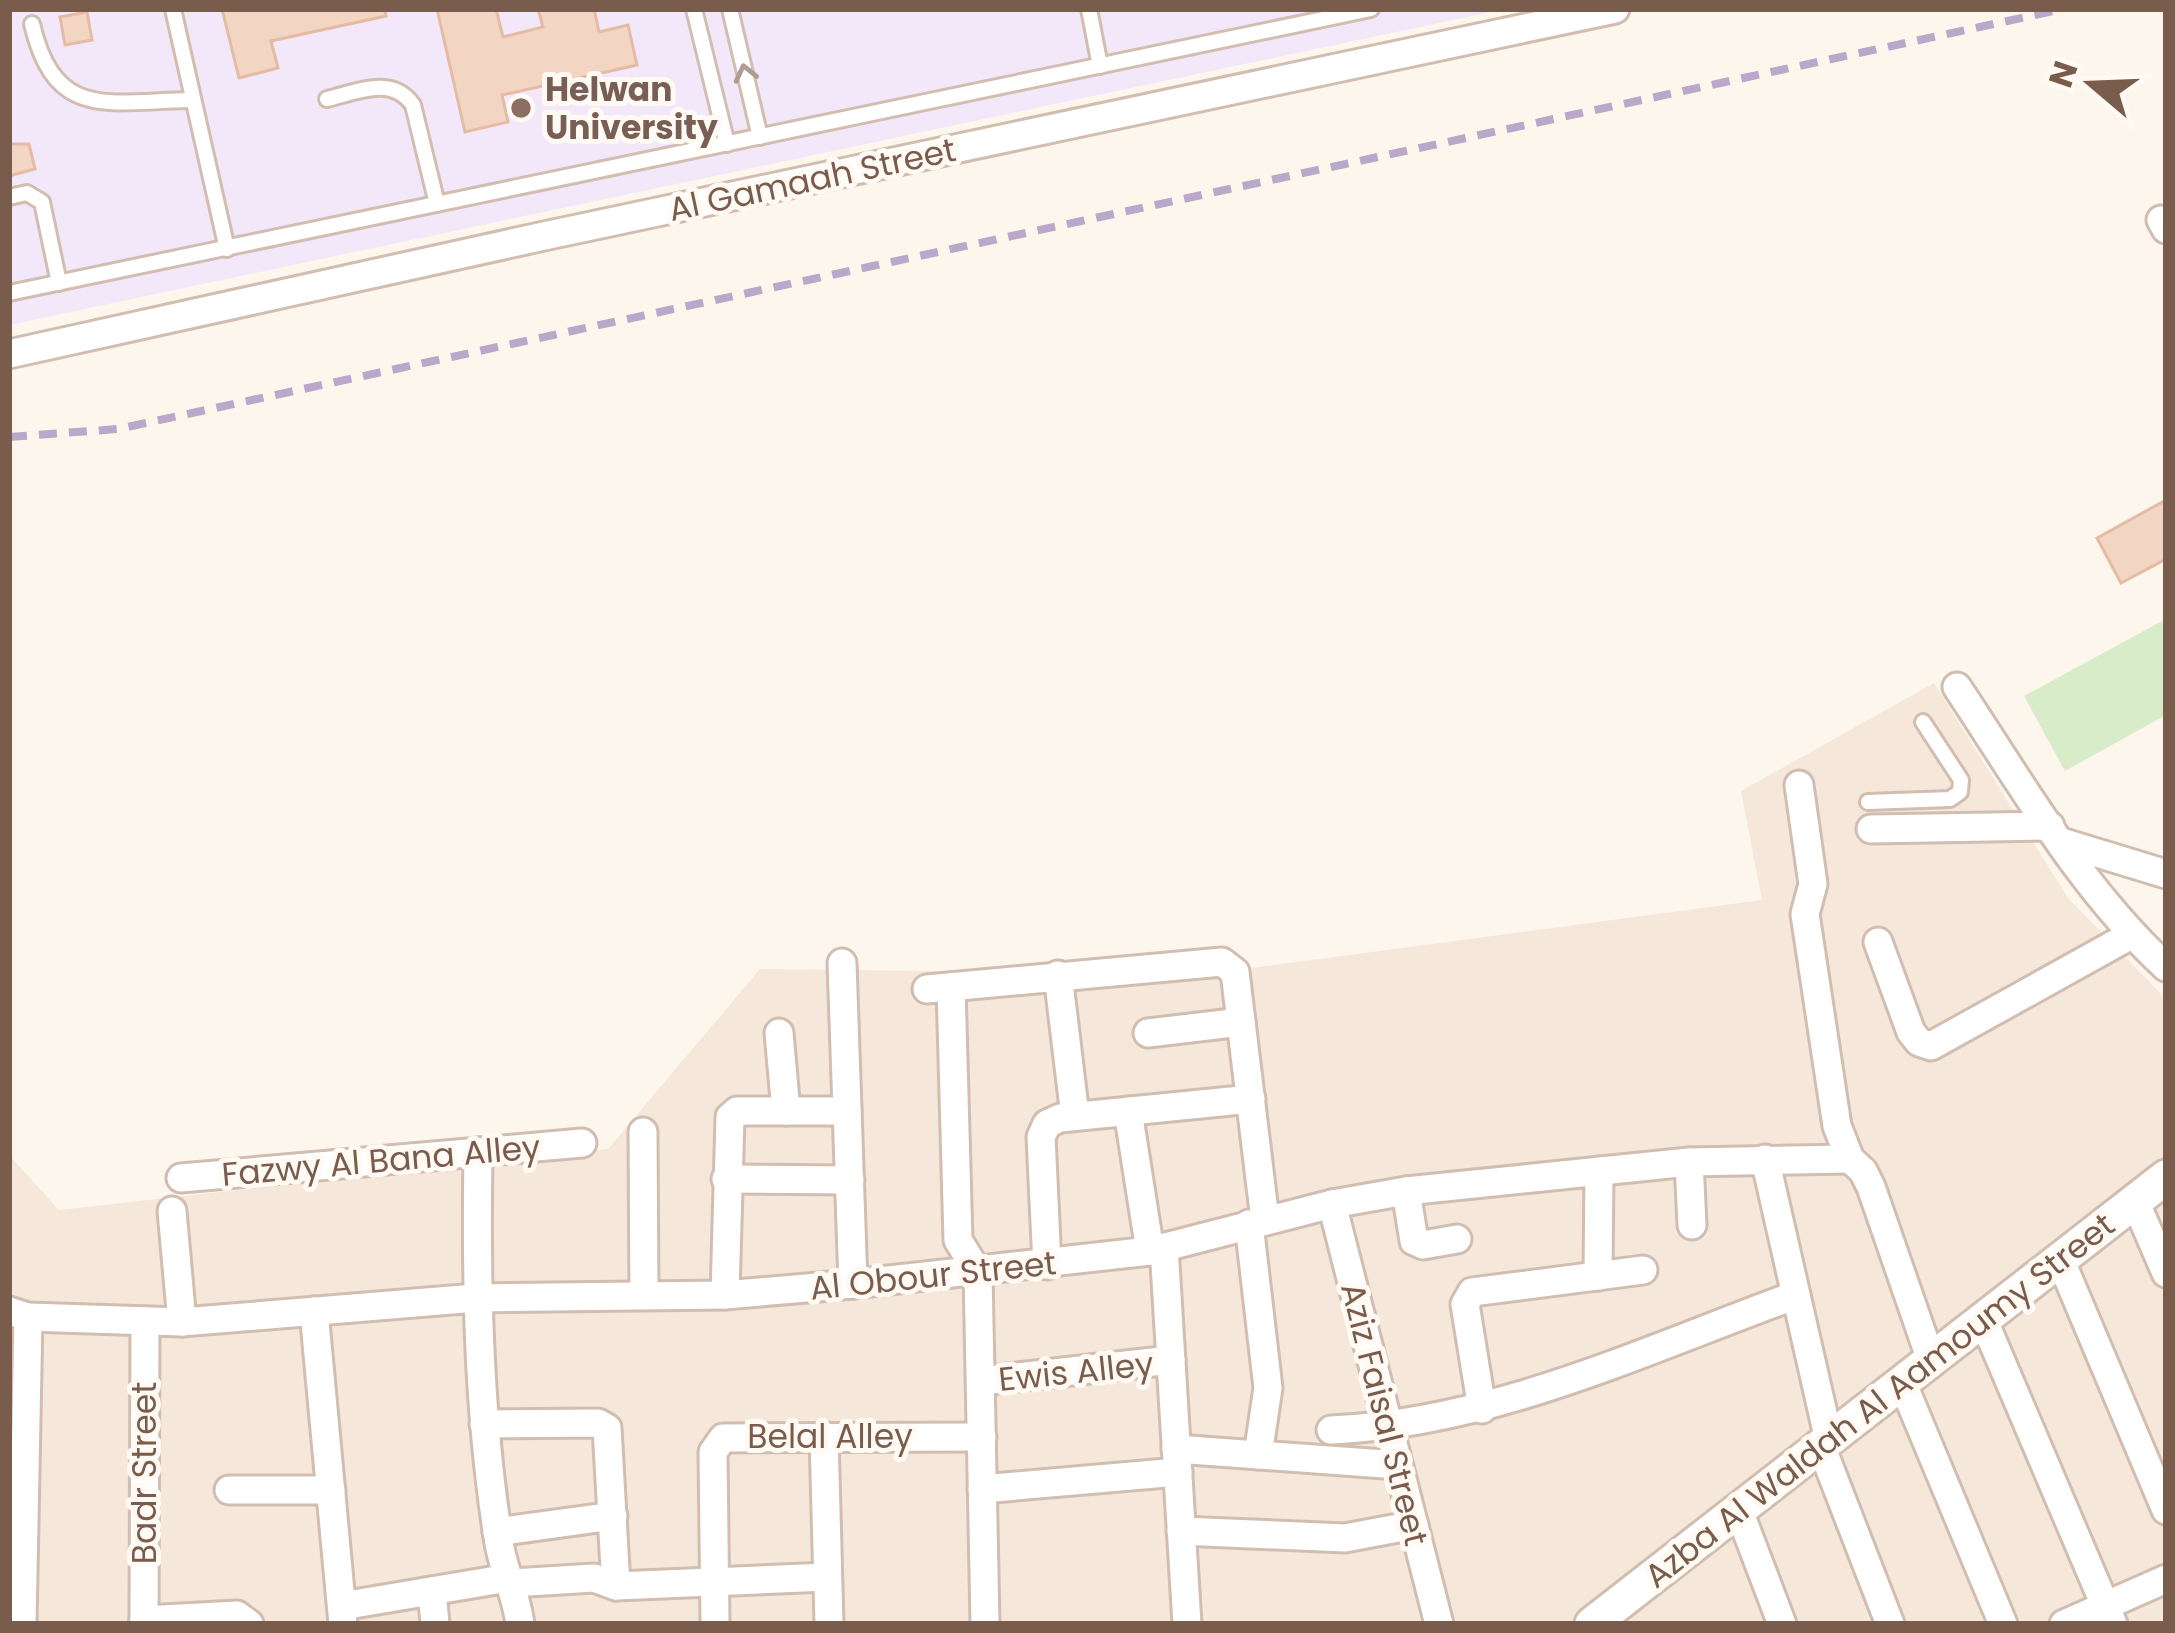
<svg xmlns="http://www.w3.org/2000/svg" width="2175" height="1633" font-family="Poppins,sans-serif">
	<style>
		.residential { fill: #f5e8da }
		.education { fill: #f3e8fa }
		.garden { fill: #d8ecc9 }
		.building { fill: #f3d5c3; stroke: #e6bba3; stroke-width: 3 }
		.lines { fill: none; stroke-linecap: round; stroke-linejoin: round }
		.service-casing { stroke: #d1beb0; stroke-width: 20 }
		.minor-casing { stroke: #d1beb0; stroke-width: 33 }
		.tertiary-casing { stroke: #d1beb0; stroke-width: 39 }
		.service { stroke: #fff; stroke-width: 14 }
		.minor { stroke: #fff; stroke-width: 27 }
		.tertiary { stroke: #fff; stroke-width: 33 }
		.rail { stroke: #b9a8c9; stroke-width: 8; stroke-dasharray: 18 12; stroke-linecap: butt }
		.oneway { stroke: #af9d94 }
		.education-dot { fill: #8d6e63; stroke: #fffaf3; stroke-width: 4.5 }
		.labels { text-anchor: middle; stroke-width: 10; stroke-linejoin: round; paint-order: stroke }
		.education-label { font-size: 33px; font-weight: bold; fill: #785e54; stroke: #fffaf3; text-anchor: start }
		.street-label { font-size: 33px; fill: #7a5c4d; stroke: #fffaf3 }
	</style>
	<rect width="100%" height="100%" fill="#fdf6ec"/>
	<polygon class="residential" points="1934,683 2068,898 2166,999 2166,1624 9,1624 9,1155 59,1210 608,1149 760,969 1207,974 1762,900 1741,791"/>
	<polygon class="education" points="9,9 1505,9 9,325"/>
	<polygon class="garden" points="2162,621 2166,628 2166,715 2065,771 2024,696"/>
	<g class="building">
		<polygon points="222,9 385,9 386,16 271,41 278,68 239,78"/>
		<polygon points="437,9 496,9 503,37 543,27 538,9 594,9 599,32 628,25 637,65 502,95 508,122 465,132"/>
		<polygon points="87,12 92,40 65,45 60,17"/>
		<polygon points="9,144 29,144 35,169 9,176"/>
		<polygon points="2166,500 2166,559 2121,583 2097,538"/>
	</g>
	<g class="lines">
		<defs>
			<g id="service">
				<polyline points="173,9 227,249"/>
				<polyline points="694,9 727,144"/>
				<polyline points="730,9 760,137"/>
				<polyline points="1089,9 1100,66"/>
				<path d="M32,24C55,122 109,101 191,100"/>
				<path d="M327,99C357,92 392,75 413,105L437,204"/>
				<polyline points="9,197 27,193 42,202 59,283"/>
				<polyline points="9,293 1371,9"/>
				<polyline points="1868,802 1950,799 1960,792 1961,780 1923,722"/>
			</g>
			<g id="minor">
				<polyline points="2161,220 2166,229"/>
				<polyline points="9,354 544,236 1615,9"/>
				<path d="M1957,687C2021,783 2080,888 2166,967"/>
				<polyline points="1799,785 1813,884 1805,914 1837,1126 1850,1159 1863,1171 1871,1187 1931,1360"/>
				<polyline points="1871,829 2050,826"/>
				<polyline points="2061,842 2166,874"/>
				<polyline points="1878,942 1911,1032 1919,1042 1931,1046 2131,935"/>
				<polyline points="842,963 853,1284"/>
				<polyline points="1058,975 1075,1116"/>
				<polyline points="951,987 958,1240 978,1273 985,1624"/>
				<polyline points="927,989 1222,962 1235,972 1265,1220"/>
				<polyline points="779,1033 786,1111"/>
				<polyline points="1148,1033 1241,1022"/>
				<polyline points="1128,1111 1150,1251"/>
				<polyline points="643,1132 644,1295"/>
				<path d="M478,1152C476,1281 478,1409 498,1537C502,1568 516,1593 520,1624"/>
				<polyline points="1765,1159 1829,1440"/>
				<polyline points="1689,1162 1692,1225"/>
				<polyline points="181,1178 582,1143"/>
				<polyline points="726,1179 850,1180"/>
				<polyline points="1406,1191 1414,1241 1423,1245 1457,1239"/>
				<polyline points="2135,1201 2166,1273"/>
				<polyline points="1332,1204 1439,1624"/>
				<polyline points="172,1211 182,1322"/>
				<polyline points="1249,1224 1268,1388 1258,1455"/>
				<polyline points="1164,1247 1187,1624"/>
				<polyline points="2060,1259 2166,1510"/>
				<polyline points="1047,1265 1041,1137 1047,1124 1060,1118 1251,1099"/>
				<polyline points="1598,1276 1599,1171"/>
				<polyline points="725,1295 730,1117 737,1111 847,1111"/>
				<polyline points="9,1311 28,1317 182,1322 476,1298 725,1295 853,1284 1150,1251 1332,1204 1406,1191 1689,1162 1850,1159"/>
				<polyline points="314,1311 343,1624"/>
				<polyline points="1983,1319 2113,1624"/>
				<polyline points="981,1381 1171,1360"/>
				<polyline points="1902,1382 2003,1624"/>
				<polyline points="1482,1409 1465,1304 1472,1292 1643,1270"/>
				<polyline points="484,1424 598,1423 607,1428 616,1586"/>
				<path d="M1331,1430C1493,1423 1645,1350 1796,1295"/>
				<polyline points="824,1436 829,1624"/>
				<polyline points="1821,1446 1890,1624"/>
				<polyline points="1176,1449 1398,1465"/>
				<polyline points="982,1489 1178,1472"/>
				<polyline points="229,1490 331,1490"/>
				<polyline points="1739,1511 1782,1624"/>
				<polyline points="1181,1531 1345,1538 1414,1525"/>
				<polyline points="497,1532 613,1516"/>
				<polyline points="512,1583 594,1578 616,1586 827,1577"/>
				<polyline points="432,1591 435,1624"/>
				<polyline points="342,1606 508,1578"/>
				<polyline points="144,1620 237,1615 249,1624"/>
				<polyline points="715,1623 713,1452 723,1438 982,1437"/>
				<polyline points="22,1624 28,1317"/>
				<polyline points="144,1624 145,1321"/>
				<polyline points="2064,1624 2166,1579"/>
			</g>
			<polyline id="tertiary" points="1592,1624 2166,1177"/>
		</defs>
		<use href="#service" class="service-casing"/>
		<use href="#minor" class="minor-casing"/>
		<use href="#tertiary" class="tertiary-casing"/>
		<use href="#service" class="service"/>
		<use href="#minor" class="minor"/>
		<use href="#tertiary" class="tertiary"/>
		<polyline class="rail" points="9,437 118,429 2063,9"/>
	</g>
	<defs><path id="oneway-chevron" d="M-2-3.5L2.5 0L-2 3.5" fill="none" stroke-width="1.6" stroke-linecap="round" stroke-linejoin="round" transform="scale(3)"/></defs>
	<use class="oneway" href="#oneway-chevron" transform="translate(745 73) rotate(-103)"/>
	<circle class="education-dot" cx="521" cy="108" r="12"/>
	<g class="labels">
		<g class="education-label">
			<text x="545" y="101">Helwan<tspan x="545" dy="38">University</tspan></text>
		</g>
		<g class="street-label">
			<text transform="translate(812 179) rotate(-12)" y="12">Al Gamaah Street</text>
			<text transform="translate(381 1160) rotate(-5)" y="12">Fazwy Al Bana Alley</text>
			<text transform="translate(933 1275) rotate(-6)" y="12">Al Obour Street</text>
			<text transform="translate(1076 1371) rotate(-6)" y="12">Ewis Alley</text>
			<text transform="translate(1879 1400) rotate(-38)" y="12">Azba Al Waldah Al Aamoumy Street</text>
			<text transform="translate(1385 1414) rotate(76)" y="12">Aziz Faisal Street</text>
			<text x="830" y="1448">Belal Alley</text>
			<text transform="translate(144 1473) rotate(-90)" y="12">Badr Street</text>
		</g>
	</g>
	<rect width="2175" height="1633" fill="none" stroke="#7a5c4d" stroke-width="24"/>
	<g transform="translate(2091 84) rotate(289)" stroke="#fffaf3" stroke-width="9" paint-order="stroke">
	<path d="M0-9L21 45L0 30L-21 45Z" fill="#7a5c4d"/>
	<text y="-18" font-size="33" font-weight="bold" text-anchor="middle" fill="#7a5c4d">N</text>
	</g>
</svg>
